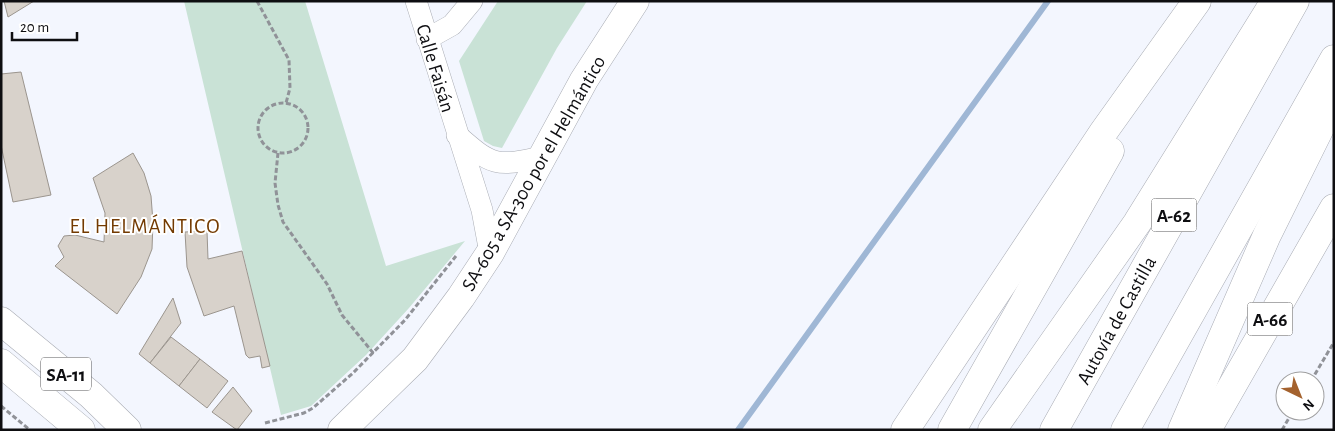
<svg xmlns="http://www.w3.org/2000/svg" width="1335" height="431" font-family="'Alegreya Sans',sans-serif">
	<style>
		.green { fill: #c9e2d6 }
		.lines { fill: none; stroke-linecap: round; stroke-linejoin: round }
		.stream { stroke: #9fb7d5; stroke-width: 6 }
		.building { fill: #d8d2cb; stroke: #9b958e }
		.street-casing { stroke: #a8abb3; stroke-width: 22 }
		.secondary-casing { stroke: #a8abb3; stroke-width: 29 }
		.highway-casing { stroke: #a8abb3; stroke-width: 29 }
		.path { stroke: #909298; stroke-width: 3; stroke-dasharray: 5 2.5; stroke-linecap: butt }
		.street { stroke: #fff; stroke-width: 21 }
		.secondary { stroke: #fff; stroke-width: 28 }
		.highway { stroke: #fff; stroke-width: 28 }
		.labels { text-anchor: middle; stroke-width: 4; stroke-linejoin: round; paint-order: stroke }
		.shield { fill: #fff; stroke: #565658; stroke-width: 1 }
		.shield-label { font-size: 19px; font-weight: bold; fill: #0e0e11 }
		.street-label { font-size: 20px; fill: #0e0e11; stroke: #fff }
		.neighbourhood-label { font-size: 21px; letter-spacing: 1px; fill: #733a01; stroke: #fff }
	</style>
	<rect width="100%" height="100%" fill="#f3f6fe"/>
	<g class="green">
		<polygon points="184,1 305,1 386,266 465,241 409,308 366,355 311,406 281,415"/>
		<polygon points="498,1 587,1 557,48 502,148 493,146 484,141 459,61"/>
	</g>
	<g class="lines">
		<polyline class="stream" points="738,430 1048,1"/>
	</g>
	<g class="building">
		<polygon points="4,1 34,1 8,17"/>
		<polygon points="21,72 51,195 13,202 1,145 1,74"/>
		<polygon points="133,153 144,173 151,196 153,222 152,249 141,277 117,314 55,266 64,257 58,246 64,236 75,235 104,242 105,213 93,178"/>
		<polygon points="207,231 208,259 242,251 270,366 262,368 260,356 249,358 246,355 234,306 204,316 187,267 185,232"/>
		<polygon points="173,298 181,323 150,363 139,354"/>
		<polygon points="171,337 200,359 179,386 150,363"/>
		<polygon points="200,359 228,381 207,408 179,386"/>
		<polygon points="233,387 252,411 237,430 212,412"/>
	</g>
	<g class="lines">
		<defs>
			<g id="street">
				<polyline points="416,1 482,210 490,253"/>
				<polyline points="427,39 452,25 472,1"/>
				<path d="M457,135C492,166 496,167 542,157"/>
			</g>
			<polyline id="secondary" points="342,430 415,359 461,297 490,253 584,80 635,1"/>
			<g id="highway">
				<polyline points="1,321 91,395 127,430"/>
				<polyline points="1,363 81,430"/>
				<polyline points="905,430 1102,134 1197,1"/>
				<polyline points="952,430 1110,151"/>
				<polyline points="992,430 1137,223 1275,1"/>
				<polyline points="1054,430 1295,1"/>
				<polyline points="1125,430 1334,59"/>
				<polyline points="1182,430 1267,235 1334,100"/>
				<polyline points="1207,430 1334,208"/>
			</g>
		</defs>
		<use href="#street" class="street-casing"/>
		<use href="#secondary" class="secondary-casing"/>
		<use href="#highway" class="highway-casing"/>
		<g class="path">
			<polyline points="257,1 289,60 290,88 286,103"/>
			<circle cx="283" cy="128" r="25"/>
			<polyline points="278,153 275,183 278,205 283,222 327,284 342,315 374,354"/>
			<polyline points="1311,381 1334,342"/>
			<polyline points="1,406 30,430"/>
			<polyline points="265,423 304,413 313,408 353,373 405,320 456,256"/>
			<polyline points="1282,430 1293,411"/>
		</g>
		<use href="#street" class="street"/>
		<use href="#secondary" class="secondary"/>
		<use href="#highway" class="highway"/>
	</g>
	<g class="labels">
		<g class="shield">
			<rect x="1151.5" y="198.5" width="45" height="33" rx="4"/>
			<rect x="1247.5" y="302.5" width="45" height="33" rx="4"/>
			<rect x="41" y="357.5" width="50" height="33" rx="4"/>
		</g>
		<g class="shield-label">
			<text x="1174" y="222">A-62</text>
			<text x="1270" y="326">A-66</text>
			<text x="66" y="381">SA-11</text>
		</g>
		<g class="street-label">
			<text transform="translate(436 68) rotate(73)" y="7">Calle Faisán</text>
			<text transform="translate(533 173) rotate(-60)" y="7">SA-605 a SA-300 por el Helmántico</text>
			<text transform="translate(1116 320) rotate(-61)" y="7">Autovía de Castilla</text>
		</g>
		<g class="neighbourhood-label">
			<text x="145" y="233">EL HELMÁNTICO</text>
		</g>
	</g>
	<rect width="1335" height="431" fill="none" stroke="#0e0e11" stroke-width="5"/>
	<g transform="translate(1300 396) rotate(137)"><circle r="24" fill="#ffffff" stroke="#9f9fa0"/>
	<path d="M0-4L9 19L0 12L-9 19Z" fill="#a4622e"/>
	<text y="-8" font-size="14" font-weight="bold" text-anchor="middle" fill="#0e0e11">N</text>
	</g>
	<path d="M12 32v8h65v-8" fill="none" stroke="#0e0e11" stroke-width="2.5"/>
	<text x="20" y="32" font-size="15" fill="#0e0e11" stroke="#ffffff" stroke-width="4" paint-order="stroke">20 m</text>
</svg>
